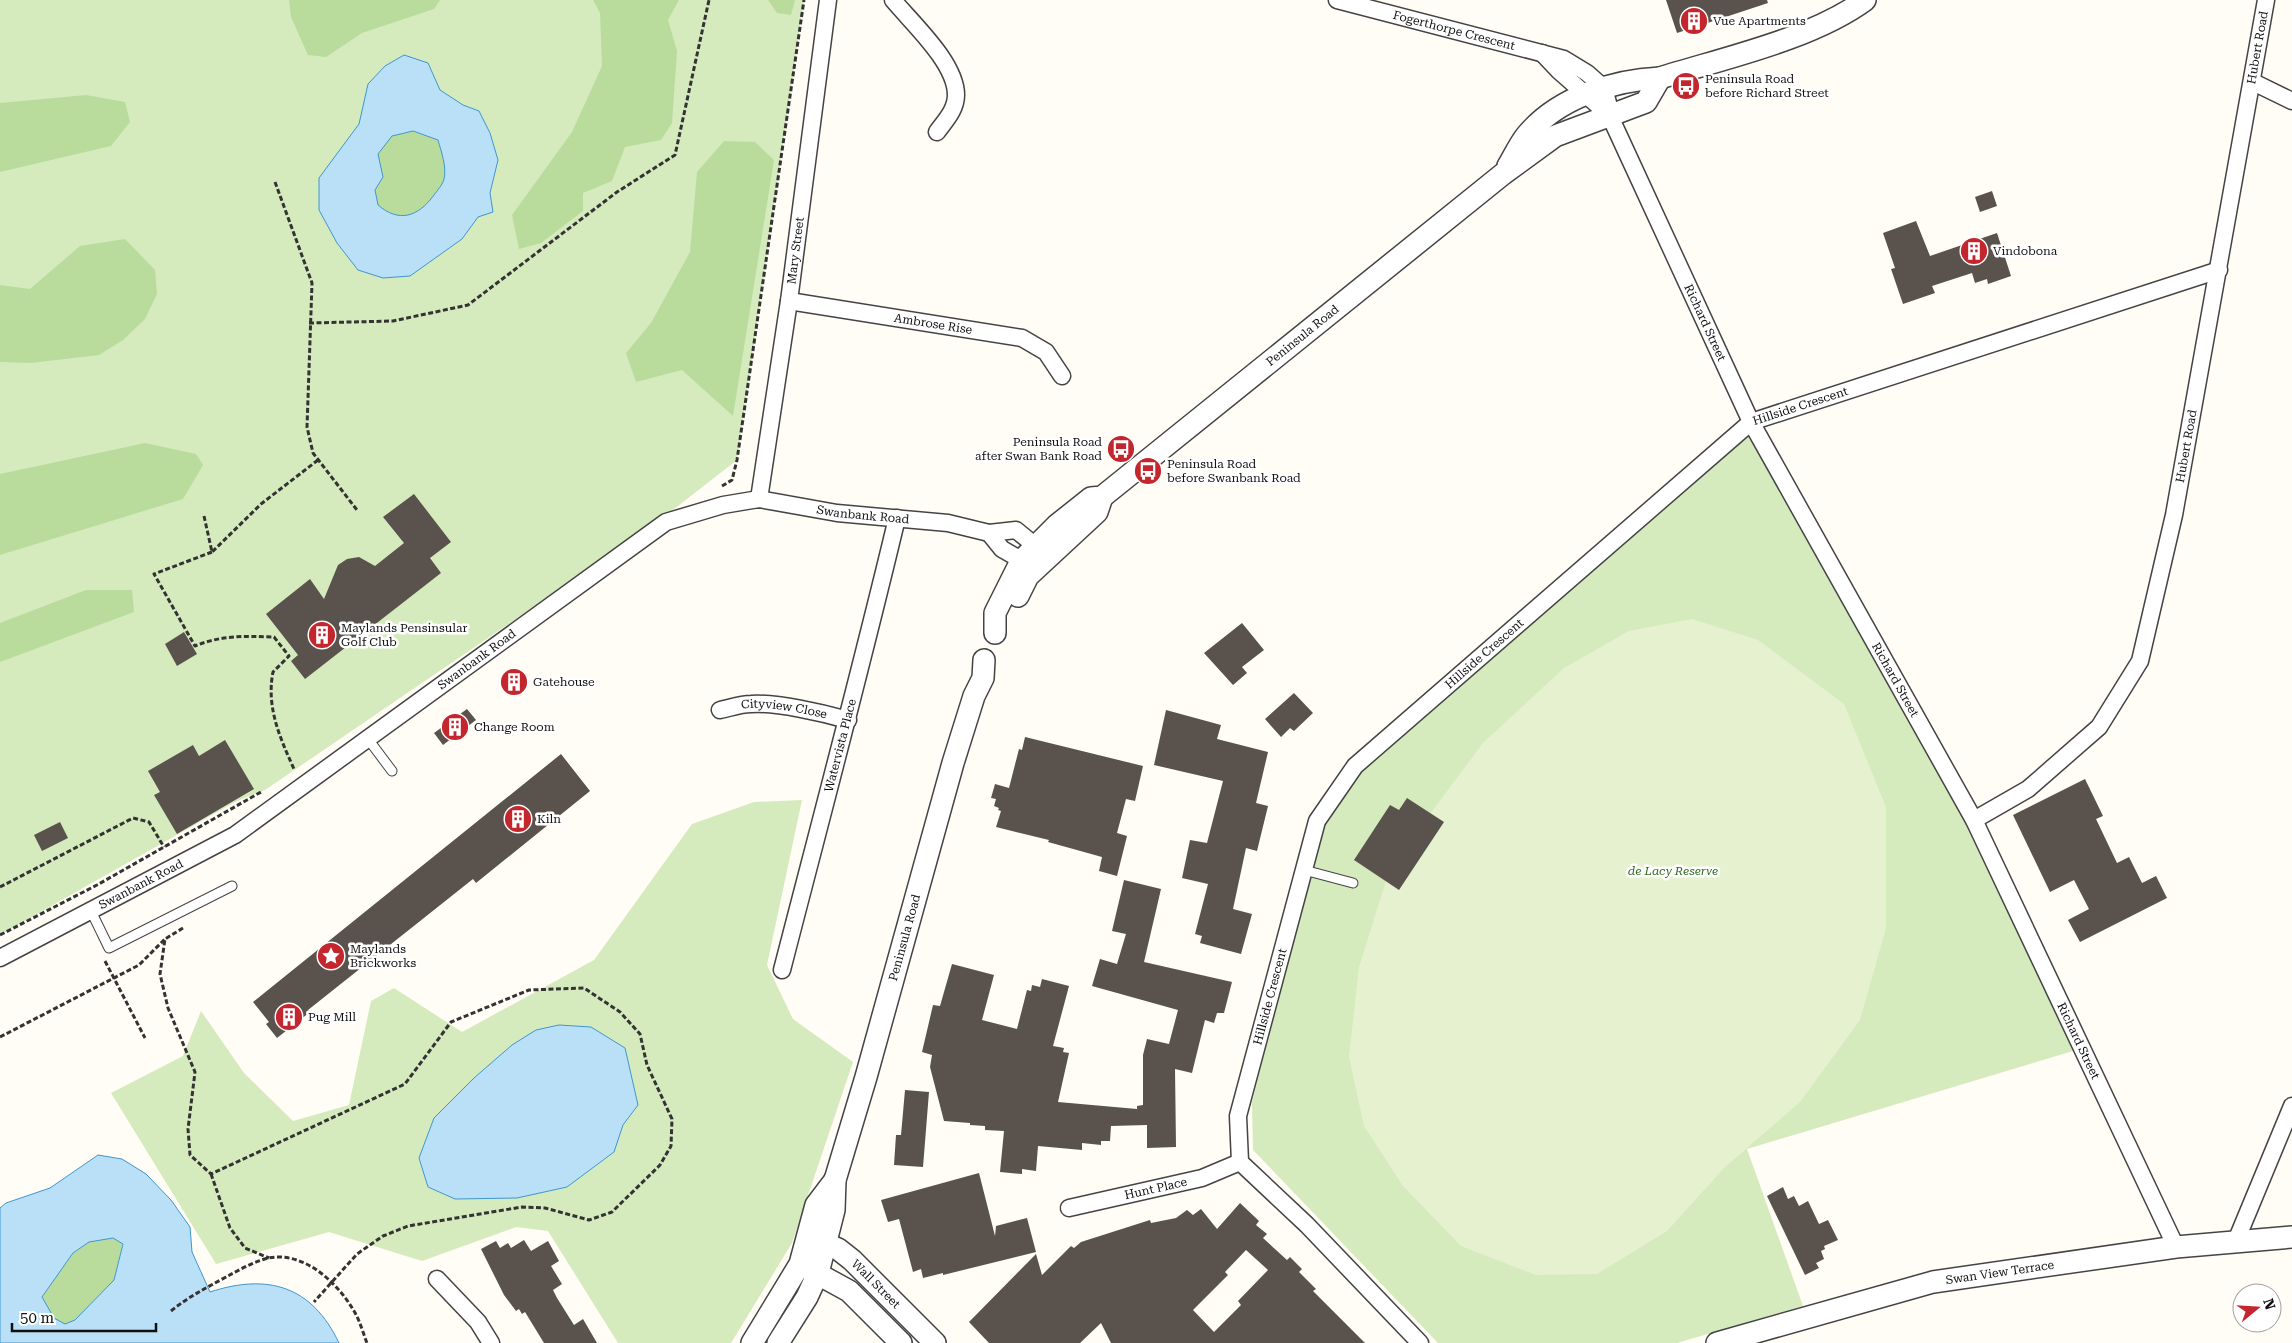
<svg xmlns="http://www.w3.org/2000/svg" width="2292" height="1343" font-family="'Roboto Serif',serif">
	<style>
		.green { fill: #d5ebbd }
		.forest { fill: #b9dc9c }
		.pitch { fill: #e6f2cf }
		.water { fill: #b9e0f7; stroke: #3f96cf; fill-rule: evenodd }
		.building { fill: #5a524d; fill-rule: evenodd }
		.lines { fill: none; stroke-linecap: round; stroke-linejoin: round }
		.service-casing { stroke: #444; stroke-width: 11 }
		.minor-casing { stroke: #444; stroke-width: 19 }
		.tertiary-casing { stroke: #444; stroke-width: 24 }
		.path { stroke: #333; stroke-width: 3; stroke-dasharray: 5 2.5; stroke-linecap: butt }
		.service { stroke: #fff; stroke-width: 9 }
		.minor { stroke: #fff; stroke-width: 16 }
		.tertiary { stroke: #fff; stroke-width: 21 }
		.labels { text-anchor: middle; stroke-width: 5; stroke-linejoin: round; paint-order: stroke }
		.poi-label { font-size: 12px; fill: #111; stroke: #fff; text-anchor: start }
		.street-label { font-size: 12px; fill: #111; stroke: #fff }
		.park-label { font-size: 12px; font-style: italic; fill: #2f6b1f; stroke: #fff }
	</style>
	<rect width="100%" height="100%" fill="#fffdf5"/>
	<g class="green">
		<polygon points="0,0 804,0 737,460 651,527 265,790 235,802 0,935"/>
		<polygon points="1751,422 1974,820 2083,1048 1747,1149 1803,1306 1677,1343 1438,1343 1253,1150 1252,1103 1319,823 1335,795"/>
		<polygon points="802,800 767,965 793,1019 853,1062 792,1243 731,1343 618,1343 548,1231 516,1227 422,1261 329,1232 216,1264 111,1093 183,1056 201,1011 244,1073 293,1121 349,1105 371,1001 394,988 462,1032 594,960 692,824 754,802"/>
	</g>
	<g class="forest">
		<polygon points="289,0 440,0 434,9 362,33 326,57 308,55 291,17"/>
		<polygon points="593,0 679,0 668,20 677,51 672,123 661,140 625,147 612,181 583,193 583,211 541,243 519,249 512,215 572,132 602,66 600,13"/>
		<polygon points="768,0 795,0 791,15 777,13"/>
		<polygon points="86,95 125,102 130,122 111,146 0,172 0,103"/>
		<path d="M413,131L438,140C441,151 447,167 444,178C443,184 437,191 434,195C418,217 399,223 378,205L375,190L383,177L378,154L392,136Z"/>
		<polygon points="724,141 755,142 774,160 733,416 682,370 636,382 626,353 651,323 690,252 697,172"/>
		<polygon points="125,239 155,270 157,294 145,319 123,340 99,355 31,363 0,362 0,285 30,289 80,246"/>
		<polygon points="145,443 196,454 203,465 183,499 0,555 0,474"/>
		<polygon points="86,590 132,590 134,612 0,662 0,623"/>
		<polygon points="113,1238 123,1243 114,1280 75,1320 65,1325 54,1318 42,1297 73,1253 89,1242"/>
	</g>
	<polygon class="pitch" points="1692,619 1758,640 1844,704 1886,807 1886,928 1860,1020 1800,1102 1724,1168 1667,1231 1597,1274 1536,1275 1461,1246 1403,1186 1364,1126 1349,1057 1359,967 1386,881 1427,818 1483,743 1564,668 1629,631"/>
	<g class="water">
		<path d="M404,55L428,63L440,90L463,105L479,111L490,133L498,160L490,193L493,212L478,217L462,239L410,276L383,278L358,270L337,243L319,210V178L359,124L368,84L385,66ZM413,131L438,140C441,151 447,167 444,179C443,184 437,191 434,195C418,217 399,223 378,205L375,190L383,177L378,154L392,136Z"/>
		<polygon points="559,1025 591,1027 625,1048 638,1105 623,1125 614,1152 567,1187 517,1198 455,1199 428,1187 419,1158 434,1118 474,1078 512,1045 536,1030"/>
		<path d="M98,1155L122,1159L146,1174L171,1200L190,1227L192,1252L210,1292C268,1273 312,1286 339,1343H0V1208L6,1203L50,1188ZM113,1238L123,1244L114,1280L75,1320L65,1324L54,1318L42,1297L73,1253L89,1242Z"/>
	</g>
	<g class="building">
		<polygon points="1666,0 1767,0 1768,3 1677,33"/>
		<polygon points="1992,191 1997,206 1980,212 1975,197"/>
		<polygon points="1916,221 1930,256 1997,233 2011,276 1988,284 1987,279 1975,283 1972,273 1932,286 1935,293 1903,304 1891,269 1895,268 1883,233"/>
		<polygon points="414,494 451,542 430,558 441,573 305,679 291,661 298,655 266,614 310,579 324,599 338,565 347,559 359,557 375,566 404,543 383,517"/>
		<polygon points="1242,623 1264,650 1242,667 1247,673 1233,685 1204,653"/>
		<polygon points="184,632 197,654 177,666 165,644"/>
		<polygon points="1294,693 1313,713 1294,731 1290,728 1281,737 1265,719"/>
		<polygon points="467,709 476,720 443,745 434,733"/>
		<polygon points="1166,710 1221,725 1217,739 1268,752 1256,803 1268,806 1257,851 1246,848 1233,909 1252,914 1241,954 1200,943 1202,936 1195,934 1208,884 1182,878 1190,840 1207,843 1223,781 1154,765"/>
		<polygon points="1025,737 1143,766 1135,801 1126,799 1117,833 1127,836 1117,876 1099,871 1102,857 1048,842 1049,840 996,827 1001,811 998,810 999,808 994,806 996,799 991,798 995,784 1009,788 1019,749 1022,750"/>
		<polygon points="225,740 254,789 177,834 154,795 160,792 148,771 193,745 199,756"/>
		<polygon points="561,754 590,791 476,883 473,879 308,1010 310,1012 277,1038 266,1024 269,1022 253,1002"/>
		<polygon points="2085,779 2103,816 2096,819 2117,863 2129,857 2142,883 2156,876 2167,898 2080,942 2068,920 2089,909 2074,880 2050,892 2013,815"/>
		<polygon points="1407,798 1444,822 1399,890 1354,860 1390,805 1399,810"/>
		<polygon points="60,822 68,838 42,851 34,835"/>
		<polygon points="1124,880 1161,889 1144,962 1232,982 1224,1013 1217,1013 1214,1023 1205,1020 1192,1073 1175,1069 1176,1147 1147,1148 1147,1125 1111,1126 1110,1141 1101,1141 1101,1145 1082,1143 1082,1150 1038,1146 1036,1171 1022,1169 1022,1174 1000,1172 1004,1131 985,1130 985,1126 970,1125 970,1123 944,1121 930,1067 932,1055 922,1052 933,1005 940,1006 952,964 994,975 982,1020 1017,1029 1027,990 1031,991 1032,985 1040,987 1042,979 1069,986 1053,1046 1064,1048 1063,1052 1069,1053 1058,1102 1137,1109 1137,1106 1143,1105 1143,1055 1147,1039 1169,1044 1178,1010 1092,986 1100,959 1117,964 1126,934 1112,931"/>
		<polygon points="905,1090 929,1092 923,1167 894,1165 896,1135 901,1135"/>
		<polygon points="979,1173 995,1236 996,1226 1027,1218 1036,1252 943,1275 943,1273 923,1278 921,1269 913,1272 899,1219 888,1222 881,1200"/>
		<polygon points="1783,1187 1788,1199 1794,1196 1799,1206 1808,1201 1819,1224 1828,1220 1838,1240 1824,1246 1825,1249 1821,1251 1824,1259 1816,1263 1819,1268 1805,1275 1767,1196"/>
		<path d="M1240,1203L1259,1221L1256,1225L1267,1234L1263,1238L1287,1260L1290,1257L1302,1269L1299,1272L1316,1289L1313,1291L1365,1343H1111L1101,1323L1080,1343H989L969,1322L1036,1254L1042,1275L1071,1246L1074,1248L1081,1242L1150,1220L1151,1223L1176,1218L1187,1210L1193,1215L1201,1209L1217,1229ZM1246,1250L1268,1270L1238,1301L1241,1305L1214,1332L1193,1310L1228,1275L1225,1272Z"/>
		<polygon points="524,1240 531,1251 548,1241 559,1261 551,1266 562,1284 553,1290 557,1298 574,1325 583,1319 597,1343 544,1343 525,1312 522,1314 519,1309 516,1311 504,1295 481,1249 496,1241 500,1248 508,1243 511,1248"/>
	</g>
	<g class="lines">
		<defs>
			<g id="service">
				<polyline points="368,739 392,771"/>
				<polyline points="1304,870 1353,883"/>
				<polyline points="91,911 109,948 232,886"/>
			</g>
			<g id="minor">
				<path d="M893,0C913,24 956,63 956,95C956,110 945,121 937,132"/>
				<path id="s1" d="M1337,0L1564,59L1587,73L1604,88L1614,125L1751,422L1974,820L2176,1247"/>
				<polyline points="1542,53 1559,71 1610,116"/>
				<polyline points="2253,82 2292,101"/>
				<path id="s2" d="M789,301L1022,338L1046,352L1062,376"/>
				<path id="s3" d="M759,499L789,301L828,0"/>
				<polyline points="989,533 1002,549 1030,565"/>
				<path id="s4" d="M720,710C730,708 740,704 751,704C776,702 823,713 848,720"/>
				<path id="s5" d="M1974,820L2028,789L2099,727L2140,661L2174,515L2266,0"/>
				<path id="s6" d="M0,958L235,835L666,522L723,505L759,499L837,513L948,523L989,533L1016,530L1044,553"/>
				<path id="s7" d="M782,970C821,819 861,669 897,518"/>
				<path id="s8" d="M1069,1208L1202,1178L1240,1162"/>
				<polyline points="2236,1241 2292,1106"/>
				<polyline points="437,1279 478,1322 491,1343"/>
				<path id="s9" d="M1420,1343L1307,1225L1240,1162L1238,1116L1317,821L1355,766L1751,422L2219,270"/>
			</g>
			<g id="tertiary">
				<path d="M1508,166C1514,156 1519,145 1526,136C1557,98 1613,80 1660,78C1724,58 1812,39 1865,0"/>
				<polyline points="1018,596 1028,576 1097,512 1102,497"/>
				<path id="s10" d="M995,633V613L1021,561L1057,525L1091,498L1102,497L1503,174L1555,136L1646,102L1660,78"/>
				<path id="s11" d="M813,1238L838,1249L852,1260L935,1343"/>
				<polyline points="807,1268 849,1291 901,1343"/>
				<polyline points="752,1343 800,1264 816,1205 835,1180"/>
				<path id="s12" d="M778,1343L807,1297L818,1273L834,1210L835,1180L866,1077L953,763L974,696L983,678L984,660"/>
				<path id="s13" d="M1717,1343L1933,1282L2176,1247L2292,1237"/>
			</g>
		</defs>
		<use href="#service" class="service-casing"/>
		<use href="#minor" class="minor-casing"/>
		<use href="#tertiary" class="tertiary-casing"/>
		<g class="path">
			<polyline points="275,182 312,283 307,427 313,453 357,510"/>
			<polyline points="309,323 393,321 468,305 617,192 675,155 709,0"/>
			<polyline points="722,486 732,480 737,460 804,0"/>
			<polyline points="204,516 212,552 261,504 318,460"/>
			<path d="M212,552L154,574L195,646C221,635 246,636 274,637L289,656L273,672C266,707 280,738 294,769"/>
			<polyline points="0,887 133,818 149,822 164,847"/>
			<polyline points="183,928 165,939 160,974 168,1008 195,1072 188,1129 190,1155 211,1174 405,1084 451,1022 529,990 584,988 620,1012 640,1034 647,1065 672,1119 671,1146 660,1165 612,1212 589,1220 545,1208 522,1207 408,1226 383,1236 357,1254 314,1302"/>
			<polyline points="0,935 97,885 261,792"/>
			<polyline points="105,961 145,1038"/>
			<polyline points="0,1037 139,965 165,939"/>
			<polyline points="211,1174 230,1228 245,1248 269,1258"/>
			<path d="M171,1311C188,1297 206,1288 226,1277C239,1270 253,1262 268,1258C304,1251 337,1282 354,1311C360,1321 363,1333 367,1343"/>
		</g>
		<use href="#service" class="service"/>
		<use href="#minor" class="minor"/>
		<use href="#tertiary" class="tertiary"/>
	</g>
	<defs>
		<symbol id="building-disc" viewBox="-11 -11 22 22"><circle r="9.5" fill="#c4262e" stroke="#fff"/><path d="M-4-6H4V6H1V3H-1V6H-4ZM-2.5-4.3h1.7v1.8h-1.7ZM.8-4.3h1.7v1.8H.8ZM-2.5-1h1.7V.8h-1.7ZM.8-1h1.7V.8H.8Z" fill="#fff"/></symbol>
		<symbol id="bus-disc" viewBox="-11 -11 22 22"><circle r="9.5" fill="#c4262e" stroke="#fff"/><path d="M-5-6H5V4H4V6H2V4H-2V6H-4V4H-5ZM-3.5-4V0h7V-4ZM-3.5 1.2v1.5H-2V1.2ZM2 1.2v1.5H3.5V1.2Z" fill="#fff"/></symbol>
		<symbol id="sight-disc" viewBox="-11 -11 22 22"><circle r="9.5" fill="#c4262e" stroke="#fff"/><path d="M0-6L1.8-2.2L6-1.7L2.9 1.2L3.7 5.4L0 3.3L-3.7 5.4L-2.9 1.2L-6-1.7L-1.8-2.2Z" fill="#fff"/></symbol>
	</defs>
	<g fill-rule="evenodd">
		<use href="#building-disc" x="1678" y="5" width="32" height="32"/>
		<use href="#bus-disc" x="1670" y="70" width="32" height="32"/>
		<use href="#building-disc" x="1958" y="235" width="32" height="32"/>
		<use href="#bus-disc" x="1105" y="433" width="32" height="32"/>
		<use href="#bus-disc" x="1132" y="455" width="32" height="32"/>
		<use href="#building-disc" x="306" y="619" width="32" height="32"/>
		<use href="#building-disc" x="498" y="666" width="32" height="32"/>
		<use href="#building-disc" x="439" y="711" width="32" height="32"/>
		<use href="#building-disc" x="502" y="803" width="32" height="32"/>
		<use href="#sight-disc" x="315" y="940" width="32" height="32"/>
		<use href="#building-disc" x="273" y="1001" width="32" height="32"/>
	</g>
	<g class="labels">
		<g class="poi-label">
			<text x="1713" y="25">Vue Apartments</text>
			<text x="1705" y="83">Peninsula Road<tspan x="1705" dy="14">before Richard Street</tspan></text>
			<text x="1993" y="255">Vindobona</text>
			<text x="1102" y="446" text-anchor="end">Peninsula Road<tspan x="1102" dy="14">after Swan Bank Road</tspan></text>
			<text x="1167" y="468">Peninsula Road<tspan x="1167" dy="14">before Swanbank Road</tspan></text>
			<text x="341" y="632">Maylands Pensinsular<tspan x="341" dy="14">Golf Club</tspan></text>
			<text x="533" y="686">Gatehouse</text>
			<text x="474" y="731">Change Room</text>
			<text x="537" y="823">Kiln</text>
			<text x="350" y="953">Maylands<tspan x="350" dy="14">Brickworks</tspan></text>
			<text x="308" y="1021">Pug Mill</text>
		</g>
		<g class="street-label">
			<text dy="4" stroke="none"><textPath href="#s1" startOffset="121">Fogerthorpe Crescent</textPath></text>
			<text dy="4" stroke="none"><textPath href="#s5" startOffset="859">Hubert Road</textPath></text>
			<text dy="4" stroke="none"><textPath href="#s3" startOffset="251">Mary Street</textPath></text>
			<text dy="4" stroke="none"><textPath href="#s1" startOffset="540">Richard Street</textPath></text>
			<text dy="4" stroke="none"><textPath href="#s2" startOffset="146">Ambrose Rise</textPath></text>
			<text dy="4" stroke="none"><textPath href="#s10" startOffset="441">Peninsula Road</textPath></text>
			<text dy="4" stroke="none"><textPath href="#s9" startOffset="1250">Hillside Crescent</textPath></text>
			<text dy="4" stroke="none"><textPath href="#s5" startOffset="454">Hubert Road</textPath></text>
			<text dy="4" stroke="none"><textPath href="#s6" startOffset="999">Swanbank Road</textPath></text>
			<text dy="4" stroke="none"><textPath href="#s9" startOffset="845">Hillside Crescent</textPath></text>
			<text dy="4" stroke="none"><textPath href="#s6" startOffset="564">Swanbank Road</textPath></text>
			<text dy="4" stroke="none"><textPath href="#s1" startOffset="945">Richard Street</textPath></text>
			<text dy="4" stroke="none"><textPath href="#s4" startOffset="65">Cityview Close</textPath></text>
			<text dy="4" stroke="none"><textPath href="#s7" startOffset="232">Watervista Place</textPath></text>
			<text dy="4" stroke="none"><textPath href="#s6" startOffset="159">Swanbank Road</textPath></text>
			<text dy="4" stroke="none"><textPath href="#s12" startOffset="428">Peninsula Road</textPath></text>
			<text dy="4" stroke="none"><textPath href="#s9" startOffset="425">Hillside Crescent</textPath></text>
			<text dy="4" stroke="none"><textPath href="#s1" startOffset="1350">Richard Street</textPath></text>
			<text dy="4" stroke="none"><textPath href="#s8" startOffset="89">Hunt Place</textPath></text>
			<text dy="4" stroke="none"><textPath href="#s13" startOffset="292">Swan View Terrace</textPath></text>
			<text dy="4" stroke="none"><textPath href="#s11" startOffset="79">Wall Street</textPath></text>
		</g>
		<g class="park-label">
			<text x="1673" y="875">de Lacy Reserve</text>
		</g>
	</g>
	<g transform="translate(2257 1308) rotate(72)"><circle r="24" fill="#ffffff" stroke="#a0a0a0"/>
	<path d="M0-4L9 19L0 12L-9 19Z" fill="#c4262e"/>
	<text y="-8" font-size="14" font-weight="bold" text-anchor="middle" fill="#111111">N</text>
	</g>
	<path d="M12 1323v8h144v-8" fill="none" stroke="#111111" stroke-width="2.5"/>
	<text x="20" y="1323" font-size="15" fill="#111111" stroke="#ffffff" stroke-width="4" paint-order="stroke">50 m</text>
</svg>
